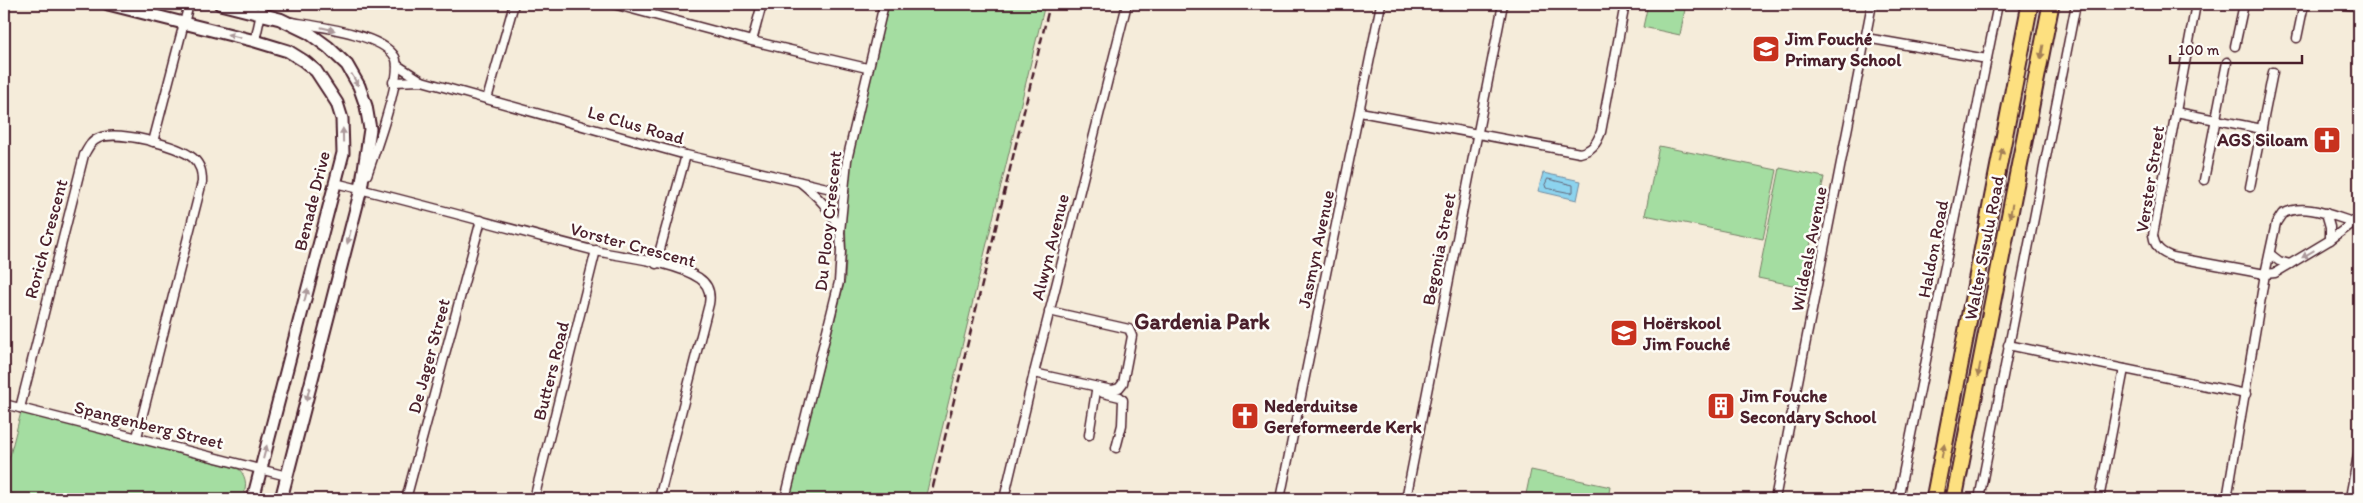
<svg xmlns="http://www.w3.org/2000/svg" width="2363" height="503" font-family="Itim,sans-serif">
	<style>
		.green { fill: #a4dda1; stroke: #777e66 }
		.water { fill: #8cd3ee; stroke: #728ba0 }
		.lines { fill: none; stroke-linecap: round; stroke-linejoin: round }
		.shore { stroke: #646779; stroke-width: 1 }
		.street-casing { stroke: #4a1f2b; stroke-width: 11 }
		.secondary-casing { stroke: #4a1f2b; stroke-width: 15 }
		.highway-casing { stroke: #4a1f2b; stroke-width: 19 }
		.street { stroke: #fdfcf7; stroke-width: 8 }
		.secondary { stroke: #fdfcf7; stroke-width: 11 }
		.highway { stroke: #fde080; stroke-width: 15 }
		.rail { stroke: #4a1f2b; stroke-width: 2.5; stroke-dasharray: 8 4; stroke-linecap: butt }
		.oneway { fill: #ac999b }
		.oneway2 { fill: #a48056 }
		.labels { text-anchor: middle; stroke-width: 5; stroke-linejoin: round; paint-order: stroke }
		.poi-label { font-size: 18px; font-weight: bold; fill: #4a1f2b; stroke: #fdfcf7; text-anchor: start }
		.street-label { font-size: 18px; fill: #4a1f2b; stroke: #fdfcf7 }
		.district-label { font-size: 22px; font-weight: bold; fill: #4a1f2b; stroke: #fdfcf7 }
	</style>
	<rect width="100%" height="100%" fill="#f5ecda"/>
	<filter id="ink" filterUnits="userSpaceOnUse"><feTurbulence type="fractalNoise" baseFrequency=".02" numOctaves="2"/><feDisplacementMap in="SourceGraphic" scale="10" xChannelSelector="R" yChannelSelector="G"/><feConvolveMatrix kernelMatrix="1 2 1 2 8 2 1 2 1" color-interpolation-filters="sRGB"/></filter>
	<g filter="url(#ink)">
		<g class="green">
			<path d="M889,4H1045L925,499H789L845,280C848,242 842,203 848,165Z"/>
			<polygon points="1648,4 1686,4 1680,35 1643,27"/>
			<polygon points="1659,146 1777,170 1763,239 1645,215"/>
			<polygon points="1780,168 1824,177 1802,287 1758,278"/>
			<path d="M21,412L239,469C248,479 246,487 243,499H33L4,492V479Z"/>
			<polygon points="1531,470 1611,487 1609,499 1525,499"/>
		</g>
		<polygon class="water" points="1543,173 1581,181 1577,200 1538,191"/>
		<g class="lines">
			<polygon class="shore" points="1548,179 1573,185 1573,192 1571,193 1546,188 1545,185"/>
			<defs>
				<g id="street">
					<polyline points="613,4 752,41 867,68"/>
					<path d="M2196,4L2153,235C2155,248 2161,253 2173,257L2265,274L2275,273L2330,240L2354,222"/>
					<polyline points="2340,4 2359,6"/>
					<path d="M292,22C316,26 382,34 395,57C404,73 374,155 367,175"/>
					<polyline points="1866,38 1987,59"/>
					<polyline points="2297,38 2304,4"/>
					<polyline points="255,41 263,4"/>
					<polyline points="752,41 762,4"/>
					<polyline points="2235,46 2244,4"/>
					<polyline points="397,65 422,81"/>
					<polyline points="393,82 422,81 686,155 844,192"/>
					<polyline points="487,99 514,4"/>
					<path d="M1360,112L1580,153C1592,150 1596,145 1601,132L1625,4"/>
					<polyline points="2176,112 2262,129"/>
					<polyline points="153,142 189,4"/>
					<polyline points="2204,180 2227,62"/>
					<path d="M800,182C816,195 832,210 839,230"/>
					<path d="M335,183C423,204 509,229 596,251C627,258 672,261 699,278C708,284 711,293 709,304L659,499"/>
					<polyline points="2250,187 2273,72"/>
					<polyline points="2326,213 2330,227 2330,240"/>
					<polyline points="2270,254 2279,261 2290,264"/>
					<polyline points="656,264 686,155"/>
					<polyline points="2008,345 2246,394"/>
					<polyline points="1034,373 1112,390 1119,388 1123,383 1132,336 1129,329 1049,311"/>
					<polyline points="1103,393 1120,397 1123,400 1122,425 1116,448"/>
					<polyline points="4,404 287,476"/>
					<path d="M20,408L84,155C88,148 91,141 99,138C117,130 178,145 193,158C201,165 202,173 202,182L137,437"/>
					<polyline points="1089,435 1096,391"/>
					<polyline points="406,499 481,220"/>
					<polyline points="534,499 596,250"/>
					<polyline points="785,499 839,282 841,251 840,232 847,160 884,4"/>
					<polyline points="1004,499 1034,373 1127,4"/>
					<polyline points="1280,499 1381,4"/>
					<polyline points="1406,499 1503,4"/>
					<polyline points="1775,499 1872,4"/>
					<polyline points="1898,499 1998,4"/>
					<polyline points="1979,499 2076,4"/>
					<polyline points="2099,499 2124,369"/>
					<path d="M2227,499L2265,274L2276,223L2282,214C2305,202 2332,216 2356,223"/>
					<polyline points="2352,499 2351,492 2359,450"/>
				</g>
				<g id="secondary">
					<polyline points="108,4 255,41 288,51 304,61 316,71 337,103 342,119 343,153 253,499"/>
					<polyline points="220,4 280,19 309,33 328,47 347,65 359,86 366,106 370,129 361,189 281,499"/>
				</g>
				<g id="highway">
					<polyline points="1934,499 2030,4"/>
					<polyline points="1954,499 2051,4"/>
				</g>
			</defs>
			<use href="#street" class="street-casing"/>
			<use href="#secondary" class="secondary-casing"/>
			<use href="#highway" class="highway-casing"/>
			<use href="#street" class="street"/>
			<use href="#secondary" class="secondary"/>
			<use href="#highway" class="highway"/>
			<polyline class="rail" points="930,499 1050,4"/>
		</g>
		<defs><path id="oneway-solid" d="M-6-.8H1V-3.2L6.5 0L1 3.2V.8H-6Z" transform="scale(1.25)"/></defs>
		<g class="oneway">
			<use href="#oneway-solid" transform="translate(328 29) rotate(13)"/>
			<use href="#oneway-solid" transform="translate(234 36) rotate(-165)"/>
			<use href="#oneway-solid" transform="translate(355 80) rotate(60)"/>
			<use href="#oneway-solid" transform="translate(343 135) rotate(-91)"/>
			<use href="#oneway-solid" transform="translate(349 237) rotate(104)"/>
			<use href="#oneway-solid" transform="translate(2308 254) rotate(149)"/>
			<use href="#oneway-solid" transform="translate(306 295) rotate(-75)"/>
			<use href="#oneway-solid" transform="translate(308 394) rotate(104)"/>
			<use href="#oneway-solid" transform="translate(265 452) rotate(-75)"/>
		</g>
		<g class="oneway2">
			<use href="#oneway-solid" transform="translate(2042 52) rotate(101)"/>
			<use href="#oneway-solid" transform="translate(2001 155) rotate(-79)"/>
			<use href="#oneway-solid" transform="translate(2011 211) rotate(101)"/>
			<use href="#oneway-solid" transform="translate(1979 370) rotate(101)"/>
			<use href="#oneway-solid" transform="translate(1943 451) rotate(-79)"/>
		</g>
	</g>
	<defs>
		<symbol id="school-square" viewBox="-11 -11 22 22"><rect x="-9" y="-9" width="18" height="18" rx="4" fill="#c8321e" stroke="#fdfcf7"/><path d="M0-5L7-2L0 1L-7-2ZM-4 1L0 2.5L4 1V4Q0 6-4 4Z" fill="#fff"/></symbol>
		<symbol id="church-square" viewBox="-11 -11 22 22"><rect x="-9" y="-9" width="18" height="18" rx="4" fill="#c8321e" stroke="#fdfcf7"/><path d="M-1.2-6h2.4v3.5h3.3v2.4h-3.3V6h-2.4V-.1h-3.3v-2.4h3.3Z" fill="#fff"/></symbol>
		<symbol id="building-square" viewBox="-11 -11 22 22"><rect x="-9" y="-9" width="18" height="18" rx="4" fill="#c8321e" stroke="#fdfcf7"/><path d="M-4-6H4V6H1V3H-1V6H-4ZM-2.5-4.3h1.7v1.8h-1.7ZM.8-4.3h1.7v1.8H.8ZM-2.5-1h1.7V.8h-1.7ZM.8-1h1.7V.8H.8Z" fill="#fff"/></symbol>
	</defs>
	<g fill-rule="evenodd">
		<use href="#school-square" x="1750" y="33" width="32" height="32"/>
		<use href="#church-square" x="2311" y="124" width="32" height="32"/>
		<use href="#school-square" x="1608" y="317" width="32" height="32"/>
		<use href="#building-square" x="1705" y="390" width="32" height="32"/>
		<use href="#church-square" x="1229" y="400" width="32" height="32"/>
	</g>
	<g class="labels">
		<g class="poi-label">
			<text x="1785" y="45">Jim Fouché<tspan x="1785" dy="21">Primary School</tspan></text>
			<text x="2308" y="146" text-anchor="end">AGS Siloam</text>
			<text x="1643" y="329">Hoërskool<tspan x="1643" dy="21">Jim Fouché</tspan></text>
			<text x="1740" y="402">Jim Fouche<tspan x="1740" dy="21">Secondary School</tspan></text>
			<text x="1264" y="412">Nederduitse<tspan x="1264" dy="21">Gereformeerde Kerk</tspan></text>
		</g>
		<g class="street-label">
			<text transform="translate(636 125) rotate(16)" y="6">Le Clus Road</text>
			<text transform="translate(2150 179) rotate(-81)" y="6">Verster Street</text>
			<text transform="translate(312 201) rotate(-76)" y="6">Benade Drive</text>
			<text transform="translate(828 221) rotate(-84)" y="6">Du Plooy Crescent</text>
			<text transform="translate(46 239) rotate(-75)" y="6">Rorich Crescent</text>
			<text transform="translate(633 245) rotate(15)" y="6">Vorster Crescent</text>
			<text transform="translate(1050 247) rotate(-76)" y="6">Alwyn Avenue</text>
			<text transform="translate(1984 248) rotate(-79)" y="6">Walter Sisulu Road</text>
			<text transform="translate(1316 249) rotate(-78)" y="6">Jasmyn Avenue</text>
			<text transform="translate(1439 249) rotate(-79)" y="6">Begonia Street</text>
			<text transform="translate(1809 249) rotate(-79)" y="6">Wildeals Avenue</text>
			<text transform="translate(1933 249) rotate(-79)" y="6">Haldon Road</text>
			<text transform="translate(429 356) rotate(-75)" y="6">De Jager Street</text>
			<text transform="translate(551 371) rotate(-76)" y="6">Butters Road</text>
			<text transform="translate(149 425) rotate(14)" y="6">Spangenberg Street</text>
		</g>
		<g class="district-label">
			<text x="1202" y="329">Gardenia Park</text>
		</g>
	</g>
	<rect width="2363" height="503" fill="none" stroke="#fdfcf7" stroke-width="20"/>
	<rect x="10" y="10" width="2343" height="483" fill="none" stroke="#4a1f2b" stroke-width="2" filter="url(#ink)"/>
	<path d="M2170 55v8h132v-8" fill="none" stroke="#4a1f2b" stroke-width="2.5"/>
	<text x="2178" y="55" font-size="15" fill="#4a1f2b" stroke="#fdfcf7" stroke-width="4" paint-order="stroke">100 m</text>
</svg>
